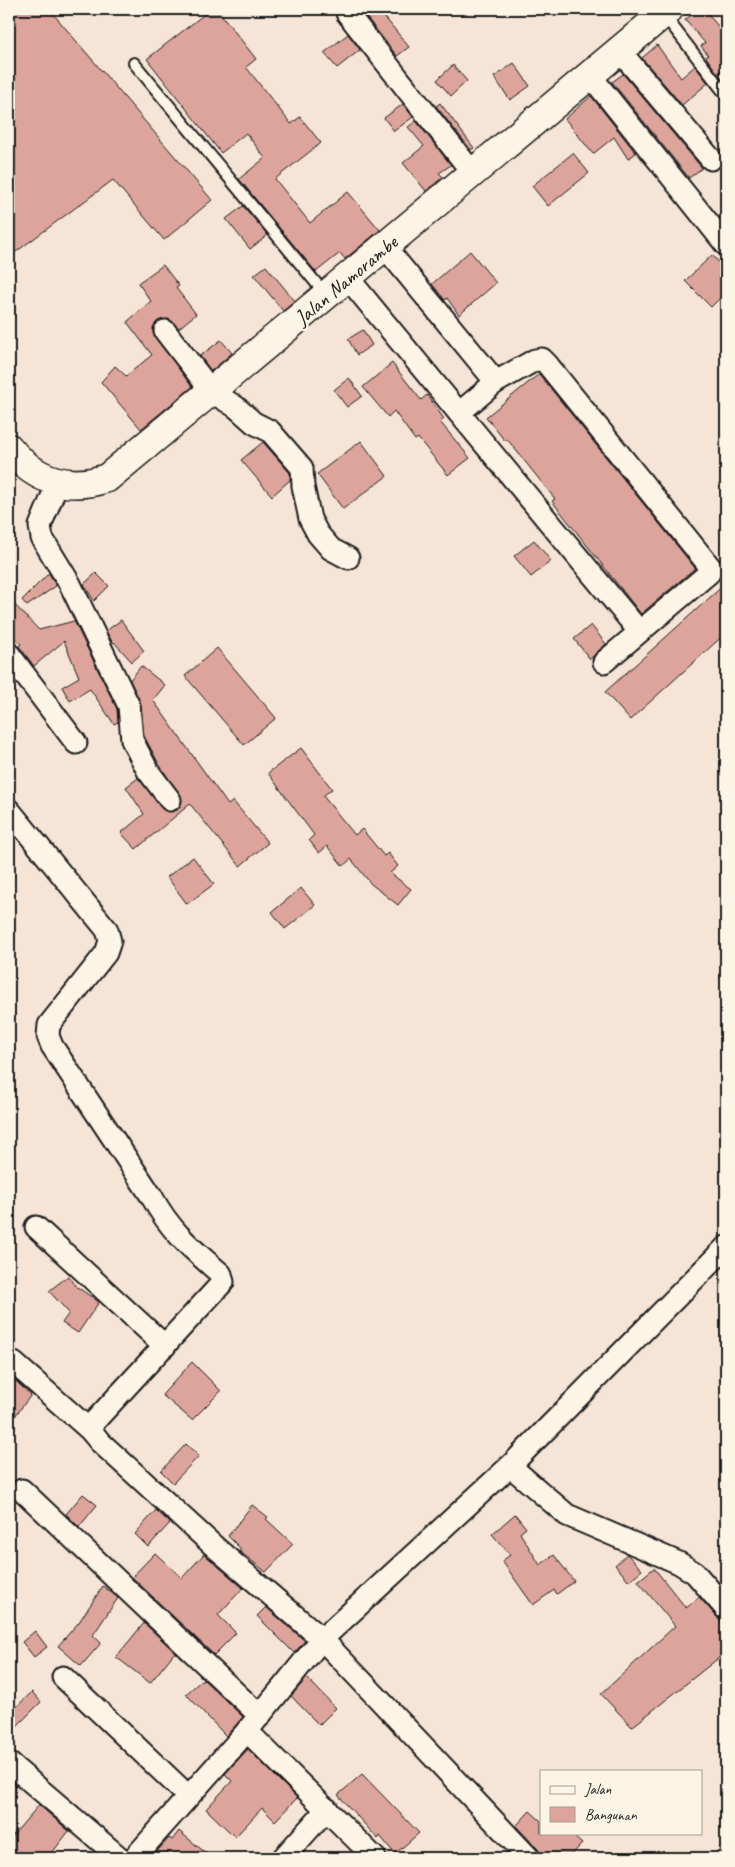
<svg xmlns="http://www.w3.org/2000/svg" width="735" height="1867" font-family="Caveat,sans-serif">
	<style>
		.building { fill: #dda49b; stroke: #1c1c1c }
		.lines { fill: none; stroke-linecap: round; stroke-linejoin: round }
		.lane-casing { stroke: #1c1c1c; stroke-width: 14 }
		.street-casing { stroke: #1c1c1c; stroke-width: 25 }
		.secondary-casing { stroke: #1c1c1c; stroke-width: 31 }
		.lane { stroke: #fcf5e5; stroke-width: 10 }
		.street { stroke: #fcf5e5; stroke-width: 21 }
		.secondary { stroke: #fcf5e5; stroke-width: 28 }
		.labels { text-anchor: middle; stroke-width: 5; stroke-linejoin: round; paint-order: stroke }
		.street-label { font-size: 21px; fill: #1c1c1c; stroke: #fcf5e5 }
	</style>
	<rect width="100%" height="100%" fill="#f6e5d6"/>
	<filter id="ink" filterUnits="userSpaceOnUse"><feTurbulence type="fractalNoise" baseFrequency=".02" numOctaves="2"/><feDisplacementMap in="SourceGraphic" scale="10" xChannelSelector="R" yChannelSelector="G"/><feConvolveMatrix kernelMatrix="1 2 1 2 8 2 1 2 1" color-interpolation-filters="sRGB"/></filter>
	<g filter="url(#ink)">
		<g class="building">
			<polygon points="9,9 49,9 212,200 164,240 113,180 9,257"/>
			<polygon points="211,9 217,9 256,59 246,67 291,124 300,117 321,143 275,179 310,223 348,192 380,230 345,259 340,253 316,272 239,179 265,158 246,133 221,153 147,59"/>
			<polygon points="360,9 378,9 409,47 397,56"/>
			<polygon points="699,9 704,9 726,36 726,67 718,74 706,57 708,55 701,46 705,43 685,20"/>
			<polygon points="348,34 360,50 337,68 324,53"/>
			<polygon points="657,45 681,78 695,66 708,83 682,105 642,58"/>
			<polygon points="514,63 530,86 510,100 494,77"/>
			<polygon points="453,65 467,81 451,96 437,80"/>
			<polygon points="623,74 702,168 689,178 612,82"/>
			<polygon points="591,96 636,153 628,159 614,137 593,154 565,119"/>
			<polygon points="440,103 474,148 471,150 436,106"/>
			<polygon points="403,104 413,117 394,131 384,118"/>
			<polygon points="416,121 451,165 439,173 443,177 426,191 403,163 424,146 408,127"/>
			<polygon points="573,153 589,173 548,206 532,186"/>
			<polygon points="243,206 268,235 250,249 226,219"/>
			<polygon points="470,251 496,283 459,315 447,298 445,300 432,284"/>
			<polygon points="712,255 726,270 726,292 711,307 685,281"/>
			<polygon points="163,265 179,286 176,288 196,314 179,328 169,319 158,321 153,327 153,333 192,387 141,429 101,382 115,366 126,376 152,355 127,322 151,301 138,283"/>
			<polygon points="266,266 295,301 283,311 254,275"/>
			<polygon points="363,330 372,345 357,355 348,339"/>
			<polygon points="221,340 232,353 211,371 200,356"/>
			<polygon points="392,363 421,400 427,395 444,419 440,422 470,458 448,475 418,438 415,440 394,411 388,417 363,387"/>
			<polygon points="539,374 695,568 641,614 552,501 555,499 507,439 505,441 486,417"/>
			<polygon points="349,378 362,396 347,407 334,390"/>
			<polygon points="361,441 387,476 343,509 317,474"/>
			<polygon points="263,442 290,473 290,480 272,496 241,460"/>
			<polygon points="534,540 551,561 531,577 514,556"/>
			<polygon points="49,573 56,586 27,606 22,600"/>
			<polygon points="96,573 109,586 94,601 84,584"/>
			<polygon points="726,583 726,633 630,720 605,692"/>
			<polygon points="9,599 39,630 74,621 117,709 118,722 114,724 90,689 70,701 62,687 79,677 64,641 34,666 19,646 21,644 9,631"/>
			<polygon points="121,620 144,651 132,662 114,642 113,643 106,631"/>
			<polygon points="591,625 606,644 590,659 574,639"/>
			<polygon points="217,648 276,718 244,745 185,676"/>
			<polygon points="141,666 165,685 153,700 228,805 233,801 268,843 240,866 190,804 136,849 121,833 144,814 126,787 138,778 165,811 177,810 182,799 159,764 144,736 141,705 130,680"/>
			<polygon points="301,748 332,789 323,796 355,835 362,829 384,856 388,853 398,866 390,873 411,889 398,905 371,884 351,859 343,866 327,846 319,853 309,840 314,835 268,773"/>
			<polygon points="193,857 214,884 187,904 167,877"/>
			<polygon points="301,888 315,905 285,929 272,912"/>
			<polygon points="68,1276 77,1287 99,1302 78,1333 62,1323 69,1313 49,1291"/>
			<polygon points="192,1362 221,1391 192,1420 162,1395"/>
			<polygon points="9,1375 31,1395 9,1424"/>
			<polygon points="186,1444 199,1456 173,1483 161,1471"/>
			<polygon points="83,1494 97,1505 79,1527 66,1514"/>
			<polygon points="252,1505 268,1517 266,1519 293,1544 266,1572 239,1551 241,1549 228,1536"/>
			<polygon points="156,1510 170,1523 148,1547 135,1534"/>
			<polygon points="515,1514 526,1528 520,1533 540,1565 554,1555 574,1581 557,1594 554,1590 533,1605 502,1561 510,1555 492,1534"/>
			<polygon points="155,1553 182,1578 204,1554 243,1588 218,1615 236,1633 214,1655 132,1577"/>
			<polygon points="627,1554 642,1570 629,1581 615,1565"/>
			<polygon points="654,1568 686,1608 699,1597 717,1617 726,1629 726,1652 632,1727 601,1694 675,1626 638,1581"/>
			<polygon points="103,1586 118,1598 93,1635 101,1643 81,1666 58,1646 79,1622"/>
			<polygon points="266,1607 305,1641 294,1653 257,1616"/>
			<polygon points="144,1623 175,1652 150,1683 116,1657"/>
			<polygon points="35,1631 47,1647 34,1657 22,1642"/>
			<polygon points="307,1678 336,1708 319,1725 291,1696"/>
			<polygon points="203,1679 243,1717 226,1736 186,1694"/>
			<polygon points="32,1692 41,1702 9,1734 9,1714"/>
			<polygon points="248,1749 297,1798 275,1821 262,1808 235,1837 206,1809 232,1781 225,1774"/>
			<polygon points="362,1774 419,1833 395,1854 380,1836 378,1839 338,1795"/>
			<polygon points="39,1805 69,1831 48,1858 9,1858 9,1840"/>
			<polygon points="530,1811 541,1821 541,1833 570,1833 582,1844 568,1858 542,1858 538,1849 516,1826"/>
			<polygon points="179,1831 212,1858 151,1858 169,1838 172,1840"/>
		</g>
		<g class="lines">
			<defs>
				<g id="lane">
					<polyline points="664,15 726,95"/>
					<polyline points="134,63 326,295"/>
				</g>
				<g id="street">
					<polyline points="347,13 472,172"/>
					<polyline points="619,50 711,159"/>
					<polyline points="590,75 726,245"/>
					<polyline points="385,247 496,382"/>
					<polyline points="348,278 459,413"/>
					<polyline points="165,331 212,392 236,407 254,423 270,431 302,468 303,486 310,519 318,534 331,549 348,558"/>
					<polyline points="58,482 40,526 42,538 70,584 129,706 132,740 148,771 170,800"/>
					<polyline points="9,654 76,743"/>
					<polyline points="604,662 709,573 711,568 547,364 542,359 535,360 496,382 459,413 639,631"/>
					<path d="M9,810L107,930L110,941L106,953L49,1025L48,1036L52,1046L152,1197C170,1231 192,1249 221,1274L223,1282L92,1424L91,1431"/>
					<polyline points="36,1227 165,1346"/>
					<polyline points="14,1363 91,1431 100,1442 216,1548 322,1639 529,1858"/>
					<polyline points="510,1466 567,1515 679,1563 695,1573 726,1609"/>
					<polyline points="22,1490 260,1716"/>
					<polyline points="63,1677 188,1796"/>
					<polyline points="247,1731 375,1858"/>
					<polyline points="9,1763 120,1858"/>
					<polyline points="134,1858 247,1731 322,1639 510,1466 726,1247"/>
					<polyline points="283,1858 327,1809"/>
				</g>
				<path id="secondary" d="M9,448C35,481 68,491 107,478L669,9"/>
			</defs>
			<use href="#lane" class="lane-casing"/>
			<use href="#street" class="street-casing"/>
			<use href="#secondary" class="secondary-casing"/>
			<use href="#lane" class="lane"/>
			<use href="#street" class="street"/>
			<use href="#secondary" class="secondary"/>
		</g>
	</g>
	<g class="labels">
		<g class="street-label">
			<text transform="translate(346 280) rotate(-40)" y="7">Jalan Namorambe</text>
		</g>
	</g>
	<rect width="735" height="1867" fill="none" stroke="#fcf5e5" stroke-width="30"/>
	<rect x="15" y="15" width="705" height="1837" fill="none" stroke="#1c1c1c" stroke-width="2" filter="url(#ink)"/>
	<rect x="540" y="1770" width="162" height="65" fill="#fcf5e5" stroke="#a29e95"/>
	<rect x="550" y="1786" width="25" height="8" fill="#fcf5e5" stroke="#a29e95"/>
	<text x="585" y="1794" font-size="15" fill="#1c1c1c">Jalan</text>
	<rect x="550" y="1807" width="25" height="15" fill="#dda49b" stroke="#a29e95"/>
	<text x="585" y="1820" font-size="15" fill="#1c1c1c">Bangunan</text>
</svg>
